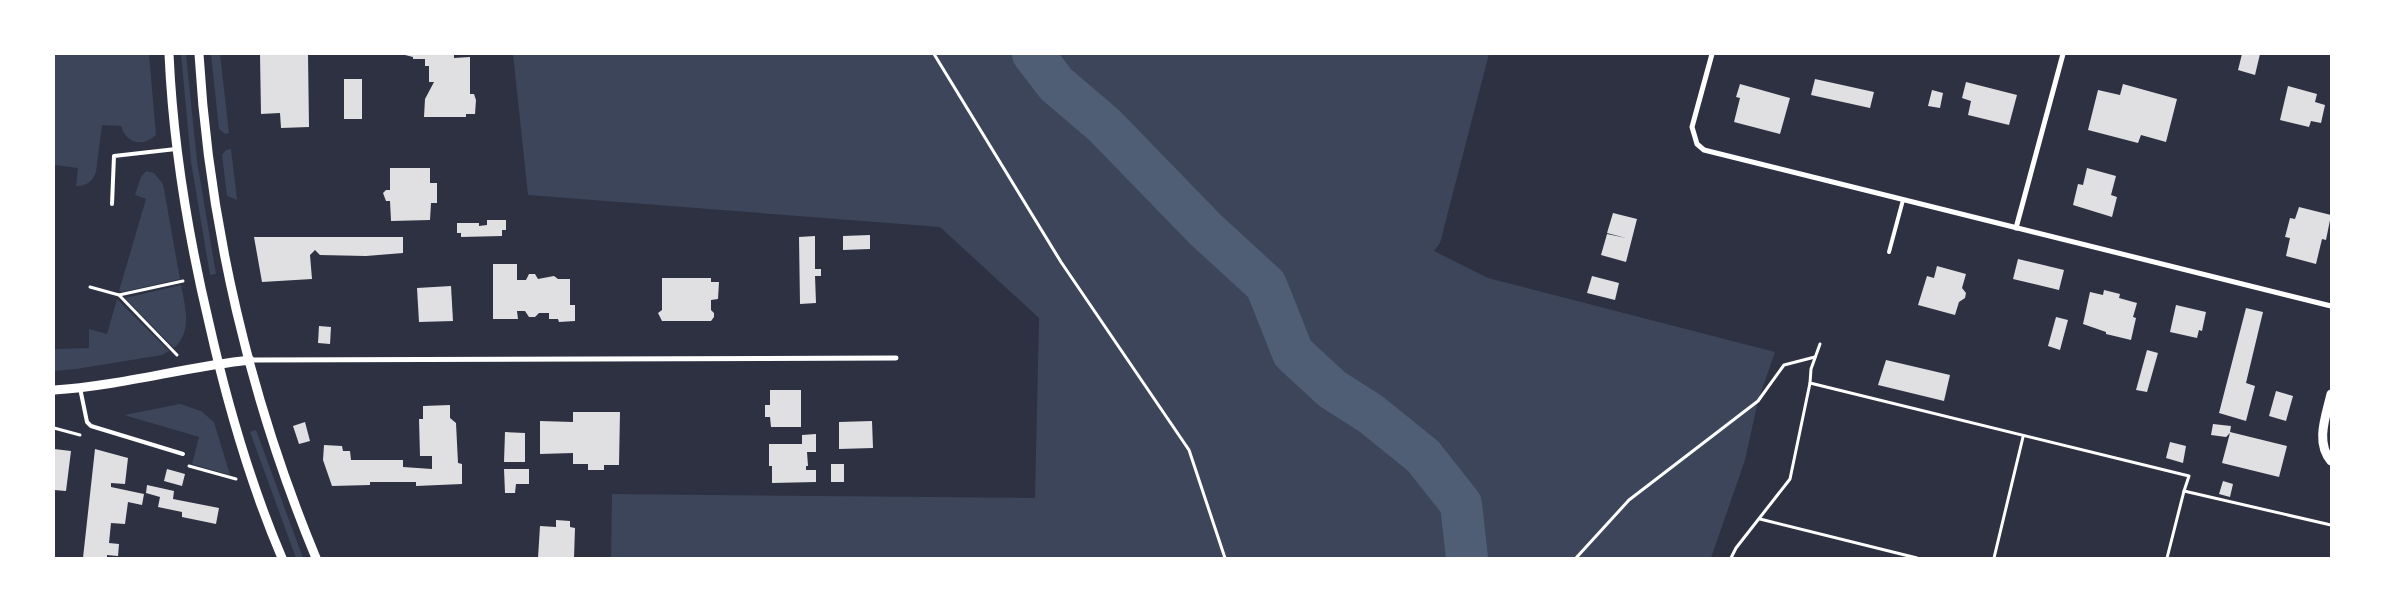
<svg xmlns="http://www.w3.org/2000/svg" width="2385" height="612" font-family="'Golos Text',sans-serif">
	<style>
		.green { fill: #3c4559 }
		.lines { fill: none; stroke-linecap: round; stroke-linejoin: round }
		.river { stroke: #4f5d75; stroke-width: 42 }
		.building { fill: #e0e0e3 }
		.path { stroke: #fff; stroke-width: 3 }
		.service { stroke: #fff; stroke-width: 4 }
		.minor { stroke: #fff; stroke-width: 5 }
		.tertiary { stroke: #fff; stroke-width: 9 }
	</style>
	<rect width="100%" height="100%" fill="#2d3142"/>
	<g class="green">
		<path d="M54,54H149L156,135C142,148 126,143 121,126L102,125L96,172C92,182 87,186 76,186L78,168L54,165Z"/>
		<polygon points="181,54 186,54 197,161 216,274 210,275 191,162"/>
		<polygon points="211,54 220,54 229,133 225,134 219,129"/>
		<polygon points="513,54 1489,54 1440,243 1434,251 1488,278 1775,352 1758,401 1745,460 1711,558 611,558 612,494 1035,498 1039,318 940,227 528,195"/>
		<polygon points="231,149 237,199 237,200 227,196 222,155 226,150"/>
		<polygon points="146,171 154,173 163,184 180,279 122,292 119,291 146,199 135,195 141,177"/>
		<path d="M181,285C185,306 193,332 174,348L125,298Z"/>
		<polygon points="117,299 169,351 162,355 76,369 54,371 54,349 89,348 89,329 107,334"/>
		<polygon points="180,404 201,411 214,422 230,475 192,464 199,437 124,415"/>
		<polygon points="256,430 303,558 296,558 250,432"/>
	</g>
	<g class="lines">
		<polyline class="river" points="1033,54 1056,84 1104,125 1206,230 1266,285 1293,353 1332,389 1371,414 1423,456 1461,504 1467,558"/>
	</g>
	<g class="building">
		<polygon points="260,54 308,54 309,127 281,128 280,113 261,114"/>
		<polygon points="401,54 454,54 454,58 470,57 470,94 474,94 476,100 475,114 466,114 466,117 424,117 425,99 434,82 429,82 429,66 425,66 425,59 413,59 413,57"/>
		<polygon points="2242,54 2260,54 2255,75 2238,70"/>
		<rect x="344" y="79" width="18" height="40"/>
		<polygon points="1815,79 1874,92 1870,108 1811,95"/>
		<polygon points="1966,82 2017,95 2009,125 1968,115 1971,101 1962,98"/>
		<polygon points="1740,84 1790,98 1780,134 1734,122 1740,98 1736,97"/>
		<polygon points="2123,84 2177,99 2166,142 2141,135 2138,143 2088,130 2098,90 2120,95"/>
		<polygon points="2288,86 2317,94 2315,102 2325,105 2321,123 2311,121 2309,127 2280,120"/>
		<polygon points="1932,90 1943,93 1940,108 1928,106"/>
		<polygon points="390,168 430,168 430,183 437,183 437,203 431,203 430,220 391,221 390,201 386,201 383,193 386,190 390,190"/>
		<polygon points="2087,168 2116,176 2111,195 2117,197 2112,217 2073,205 2078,184 2083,185"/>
		<polygon points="2299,207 2331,215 2326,240 2322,239 2316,264 2286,256 2290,238 2285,237 2290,218 2295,219"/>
		<polygon points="1613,213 1637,219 1626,262 1601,255 1607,234 1626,238 1607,233"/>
		<polygon points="487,220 506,220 506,230 502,230 502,236 461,237 461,233 457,233 457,223 479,223 479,226 487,225"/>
		<polygon points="870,235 870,249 843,250 843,236"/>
		<polygon points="815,236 815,269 821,269 821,276 815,276 816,303 800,304 799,237"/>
		<polygon points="254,237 403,237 403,253 366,256 320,255 315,250 310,255 312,279 262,282"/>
		<polygon points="2018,259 2064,270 2059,290 2013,279"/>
		<polygon points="493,264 517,264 517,280 526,280 529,274 535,274 538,279 554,276 558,279 570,279 570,305 575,305 575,321 559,322 558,319 549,319 549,313 539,313 535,317 529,317 525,311 517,311 518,319 493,319"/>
		<polygon points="1937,266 1966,274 1962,288 1966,293 1965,298 1959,302 1955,315 1918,305 1927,276 1934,278"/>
		<polygon points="1592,276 1619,283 1615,300 1587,293"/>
		<polygon points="662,278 711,278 711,282 719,282 718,299 711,300 711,310 714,313 714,317 711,321 662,321 658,313 662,310"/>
		<polygon points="451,286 453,321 419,322 417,288"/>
		<polygon points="2104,290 2120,294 2119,298 2137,303 2133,317 2136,318 2131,340 2106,334 2106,332 2083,324 2090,292 2103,295"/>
		<polygon points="2176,305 2206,312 2202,331 2199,330 2197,338 2170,332"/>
		<polygon points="2246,308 2263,312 2246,383 2255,386 2246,421 2219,413"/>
		<polygon points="2056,317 2068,320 2060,350 2048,346"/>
		<polygon points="319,326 331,327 330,344 318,343"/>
		<polygon points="2147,350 2158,353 2147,392 2136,390"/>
		<polygon points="1886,360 1950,375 1944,401 1878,385"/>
		<polygon points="770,390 801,390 801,427 771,427 770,417 765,417 765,405 770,405"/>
		<polygon points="2276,391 2293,396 2286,421 2269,416"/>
		<polygon points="450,405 450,418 456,423 458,463 462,464 462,484 416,486 416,482 370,482 370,485 332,486 323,460 324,445 342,446 343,451 350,451 351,460 403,460 403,467 432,469 432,456 420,456 419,419 423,419 423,406"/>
		<polygon points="573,412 620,412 619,465 604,465 604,470 588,470 588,464 573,464 573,453 540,454 540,421 573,422"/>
		<polygon points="872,421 873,448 839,449 839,422"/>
		<polygon points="305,422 310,441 299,444 293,426"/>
		<polygon points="2213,424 2231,426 2230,432 2287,446 2279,477 2222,463 2230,433 2226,437 2211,435"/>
		<polygon points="505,432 525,433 525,462 504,462"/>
		<polygon points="816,434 816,452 807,452 808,466 806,466 806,470 816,470 816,482 772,483 772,466 769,466 769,444 802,444 802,435"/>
		<polygon points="2170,442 2186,446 2183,463 2166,458"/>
		<polygon points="54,449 71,451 66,491 54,490"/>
		<polygon points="95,449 128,458 125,484 111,483 111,487 144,494 142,505 128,502 125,524 111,523 109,543 119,544 118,556 107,555 107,558 83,558"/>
		<rect x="831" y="464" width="13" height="18"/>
		<polygon points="167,469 185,474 182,486 164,481"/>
		<polygon points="504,469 529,469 529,484 516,484 515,493 505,493"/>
		<polygon points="2223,481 2233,484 2230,497 2219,494"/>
		<polygon points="147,485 174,491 173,499 219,508 216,524 182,517 182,512 158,507 160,497 146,493"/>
		<polygon points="556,520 570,521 570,527 575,528 574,558 538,558 540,526 556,527"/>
	</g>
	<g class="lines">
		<g class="path">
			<polyline points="934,54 1061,262 1189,450 1225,558"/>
			<polyline points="90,287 119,295 177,355"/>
			<polyline points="119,295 183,281"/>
			<polyline points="1810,383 1811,369 1820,344"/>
			<polyline points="54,428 80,435"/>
			<polyline points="189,466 236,479"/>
			<polyline points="1760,519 1917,558"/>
			<polyline points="1576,558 1629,500 1758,401 1784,365 1815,357"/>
			<polyline points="1731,558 1736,548 1790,479 1810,383 2189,476 2184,491 2331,525"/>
			<polyline points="1994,558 2023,437"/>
			<polyline points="2167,558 2184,491"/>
		</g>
		<g class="service">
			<polyline points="112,204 114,156 176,149"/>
			<polyline points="1889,252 1903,200"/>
			<polyline points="80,388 87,422 91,426 183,454"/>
		</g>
		<g class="minor">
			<polyline points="1712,54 1692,127 1697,144 1704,150 2331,306"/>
			<polyline points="2016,228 2063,54"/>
			<polyline points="250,360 896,358"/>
		</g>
		<g class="tertiary">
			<path d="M169,54C173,144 188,235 209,323C227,403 250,483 282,558"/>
			<path d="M199,54C209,226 250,399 316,558"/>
			<path d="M54,390C120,386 184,367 250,360"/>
			<path d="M2331,394C2326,416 2315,442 2331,461"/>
		</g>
	</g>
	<rect width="2385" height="612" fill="none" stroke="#ffffff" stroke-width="110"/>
</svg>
